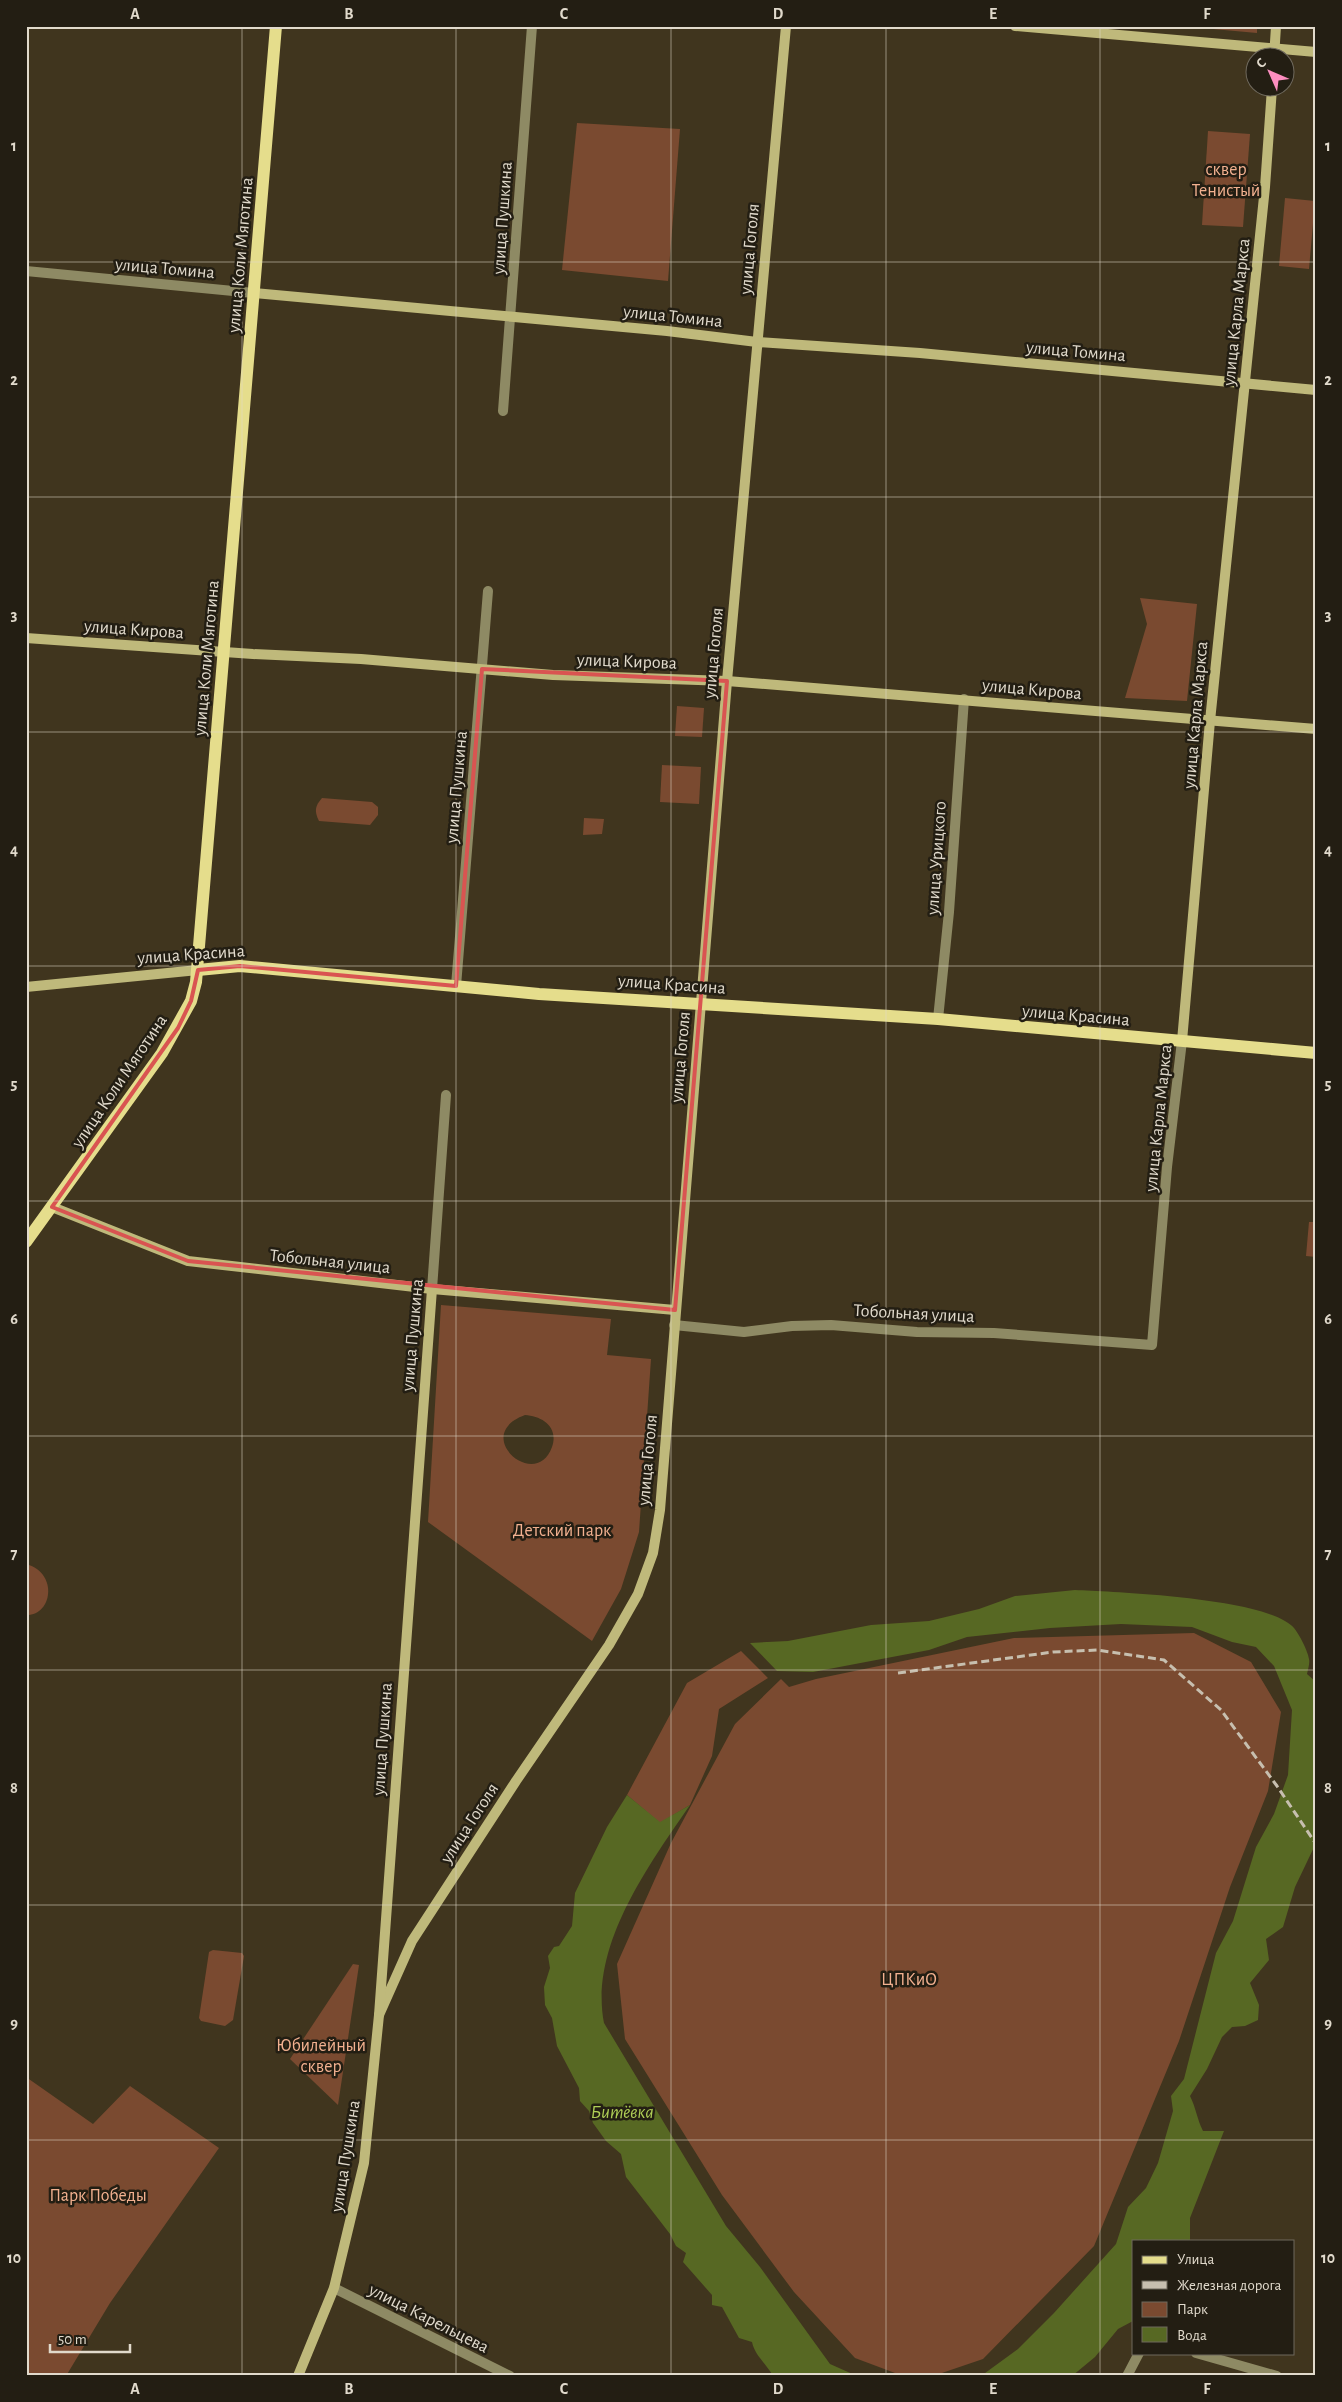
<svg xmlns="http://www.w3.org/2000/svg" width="1342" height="2402" font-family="'Alegreya Sans',sans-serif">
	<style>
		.green { fill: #7a4a30; fill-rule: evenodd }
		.water { fill: #576823 }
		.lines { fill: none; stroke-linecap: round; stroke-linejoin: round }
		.street { stroke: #8e8a64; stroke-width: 10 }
		.secondary { stroke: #bfb97b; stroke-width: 10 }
		.primary { stroke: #e5dd8c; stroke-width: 12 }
		.rail { stroke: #c7bfaf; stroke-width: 3; stroke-dasharray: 8 4; stroke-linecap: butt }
		.marked { fill: none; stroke: #d95451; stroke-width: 4; stroke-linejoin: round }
		.grid { fill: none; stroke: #e1dacc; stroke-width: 1; stroke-opacity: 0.55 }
		.labels { text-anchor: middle; stroke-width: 5; stroke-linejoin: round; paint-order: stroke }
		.park-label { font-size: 18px; fill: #f3b190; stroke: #231e13 }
		.street-label { font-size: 18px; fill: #e1dacc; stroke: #231e13 }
		.water-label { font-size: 19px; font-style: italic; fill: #afce56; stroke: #231e13 }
		.neatline { fill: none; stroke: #e1dacc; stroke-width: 2 }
		.grid-label { font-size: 16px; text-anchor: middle; font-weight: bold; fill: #e1dacc }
	</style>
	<rect width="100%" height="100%" fill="#40351e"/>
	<g class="green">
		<polygon points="1180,26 1257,26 1257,33"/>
		<polygon points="577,123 680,129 668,281 562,270"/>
		<polygon points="1208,131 1250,134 1243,227 1202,225"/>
		<polygon points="1285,198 1315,201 1309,269 1279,266"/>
		<polygon points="1140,598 1197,604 1187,701 1125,698 1147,624"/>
		<polygon points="677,706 704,708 702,737 675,736"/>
		<polygon points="662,765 701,767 699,804 660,802"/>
		<path d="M322,798L372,802L378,807V815L370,825L319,821C314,811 315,806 322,798Z"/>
		<polygon points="584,818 604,819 602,834 583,835"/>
		<polygon points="1309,1222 1316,1222 1316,1257 1306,1256"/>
		<path d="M441,1305L611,1319L607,1355L651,1359L639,1532L621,1589L592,1641L428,1522ZM525,1415C542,1416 559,1427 552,1447C536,1492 470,1435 525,1415Z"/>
		<path d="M26,1564C59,1573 52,1616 26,1615Z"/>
		<polygon points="1194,1633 1251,1662 1281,1712 1268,1791 1230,1887 1179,2041 1094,2246 983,2359 933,2376 903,2376 855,2358 794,2292 722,2195 625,2039 617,1964 671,1843 735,1724 781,1679 789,1687 816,1679 1014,1638"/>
		<polygon points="741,1651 768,1678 719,1709 712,1756 690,1805 660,1823 627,1795 687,1683"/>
		<polygon points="213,1950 242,1953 244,1956 233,2020 225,2026 201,2021 199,2018 209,1952"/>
		<polygon points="353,1964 359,1965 338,2105 290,2059"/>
		<polygon points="26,2077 93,2124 130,2086 219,2148 110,2303 66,2376 26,2376"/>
	</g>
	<g class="water">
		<path d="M1075,1590C1117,1592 1269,1598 1294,1628C1299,1634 1308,1651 1309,1659C1310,1663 1308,1669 1307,1674L1316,1682V1843L1295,1887L1283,1927L1266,1939L1269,1960L1250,1983L1259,2005L1258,2020L1245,2026L1232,2027L1222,2037L1207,2069L1190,2096C1196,2108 1197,2119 1203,2131H1224L1190,2218V2241H1133V2321L1118,2329L1095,2357L1072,2376H981L1018,2349L1054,2313L1116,2244L1128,2207L1146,2188L1158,2163L1173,2111L1171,2096L1184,2079L1216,1953L1233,1921L1256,1847L1274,1814L1288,1775L1292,1710L1274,1666L1256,1647L1232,1642L1192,1627L1121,1624L1050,1628L967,1637L929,1650L813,1672L777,1671L750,1643L788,1641L871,1625L929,1621L979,1609L1015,1596Z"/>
		<path d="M627,1795L660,1822L690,1805C649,1865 589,1946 604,2023L726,2226L760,2267L830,2364L857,2376H773C766,2363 755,2356 752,2342L739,2338L722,2307L712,2305V2295L683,2262L686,2253L676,2246L670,2234L626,2177L621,2154L606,2141L593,2123L589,2111L580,2101L579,2088L557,2046L552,2018L545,2005L544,1987L550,1968L548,1956L554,1947L559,1946L572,1926L575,1893L607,1827Z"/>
	</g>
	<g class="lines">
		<g class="street">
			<polyline points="26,271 254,293"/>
			<polyline points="503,411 532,26"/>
			<polyline points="456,986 488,591"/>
			<polyline points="938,1019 949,912 964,699"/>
			<polyline points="432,1289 446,1095"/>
			<polyline points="674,1325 744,1332 792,1326 831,1325 917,1332 994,1333 1152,1345 1167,1167 1182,1041"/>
			<polyline points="334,2288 510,2376"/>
			<polyline points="1196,2353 1277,2376"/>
			<polyline points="1127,2376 1139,2353"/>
		</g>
		<g class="secondary">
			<polyline points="1015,26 1316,52"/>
			<polyline points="1274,58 1276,26"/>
			<polyline points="254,293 667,331 757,342 920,353 1316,390"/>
			<polyline points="26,638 253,654 361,659 553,675 727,681 1316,729"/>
			<polyline points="26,987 198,970"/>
			<polyline points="1182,1041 1210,721 1265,187 1272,88"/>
			<polyline points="52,1207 188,1261 432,1289 675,1310"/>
			<polyline points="379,2015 412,1941 516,1781 609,1645 638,1594 653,1553 660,1510 727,681 786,26"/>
			<polyline points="298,2376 334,2288 364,2163 379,2015 432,1289"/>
		</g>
		<g class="primary">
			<polyline points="198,970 240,966 539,994 938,1019 1316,1053"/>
			<polyline points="26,1242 162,1053 191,1001 196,982 276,26"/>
		</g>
		<polyline class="rail" points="898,1673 1053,1652 1097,1650 1164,1660 1221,1710 1277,1786 1316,1844"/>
	</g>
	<path class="marked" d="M482,669L727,681L675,1310L188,1261L52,1207L178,1028L191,1001L198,970L240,966L456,986Z"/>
	<path class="grid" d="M242,26V2376M456,26V2376M671,26V2376M886,26V2376M1100,26V2376M26,262H1316M26,497H1316M26,732H1316M26,966H1316M26,1201H1316M26,1436H1316M26,1670H1316M26,1905H1316M26,2140H1316"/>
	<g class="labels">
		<g class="park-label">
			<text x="1226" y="175">сквер<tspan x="1226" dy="21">Тенистый</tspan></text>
			<text x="562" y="1536">Детский парк</text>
			<text x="909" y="1985">ЦПКиО</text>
			<text x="321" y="2051">Юбилейный<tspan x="321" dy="21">сквер</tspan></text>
			<text x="98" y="2201">Парк Победы</text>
		</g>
		<g class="street-label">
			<text transform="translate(502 218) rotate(-86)" y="6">улица Пушкина</text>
			<text transform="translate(749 249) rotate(-85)" y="6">улица Гоголя</text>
			<text transform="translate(240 255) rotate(-85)" y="6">улица Коли Мяготина</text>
			<text transform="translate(165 268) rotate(5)" y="6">улица Томина</text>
			<text transform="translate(1236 312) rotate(-84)" y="6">улица Карла Маркса</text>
			<text transform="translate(673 316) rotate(6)" y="6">улица Томина</text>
			<text transform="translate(1076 351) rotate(5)" y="6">улица Томина</text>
			<text transform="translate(134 629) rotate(4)" y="6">улица Кирова</text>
			<text transform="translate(713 653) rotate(-85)" y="6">улица Гоголя</text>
			<text transform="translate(206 658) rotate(-85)" y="6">улица Коли Мяготина</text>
			<text transform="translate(627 661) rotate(2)" y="6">улица Кирова</text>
			<text transform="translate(1032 689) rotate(5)" y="6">улица Кирова</text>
			<text transform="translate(1195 715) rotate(-85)" y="6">улица Карла Маркса</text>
			<text transform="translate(456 787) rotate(-85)" y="6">улица Пушкина</text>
			<text transform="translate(936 858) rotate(-86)" y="6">улица Урицкого</text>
			<text transform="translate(191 954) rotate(-4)" y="6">улица Красина</text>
			<text transform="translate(672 984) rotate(4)" y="6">улица Красина</text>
			<text transform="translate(1076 1015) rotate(5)" y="6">улица Красина</text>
			<text transform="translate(680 1057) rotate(-85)" y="6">улица Гоголя</text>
			<text transform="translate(119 1081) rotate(-56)" y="6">улица Коли Мяготина</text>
			<text transform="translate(1158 1118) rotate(-84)" y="6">улица Карла Маркса</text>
			<text transform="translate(330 1261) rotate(6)" y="6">Тобольная улица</text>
			<text transform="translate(914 1313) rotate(3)" y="6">Тобольная улица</text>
			<text transform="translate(412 1335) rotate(-85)" y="6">улица Пушкина</text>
			<text transform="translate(647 1460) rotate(-85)" y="6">улица Гоголя</text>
			<text transform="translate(382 1739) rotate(-86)" y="6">улица Пушкина</text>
			<text transform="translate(469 1823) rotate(-57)" y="6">улица Гоголя</text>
			<text transform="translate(345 2156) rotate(-81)" y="6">улица Пушкина</text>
			<text transform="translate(429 2318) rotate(27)" y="6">улица Карельцева</text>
		</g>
		<g class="water-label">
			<text x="622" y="2118">Битёвка</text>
		</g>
	</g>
	<rect width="1342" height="2402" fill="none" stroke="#231e13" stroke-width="55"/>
	<rect x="1132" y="2240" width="162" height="115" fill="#231e13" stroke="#6f695d"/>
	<rect x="1142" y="2256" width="25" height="8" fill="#e5dd8c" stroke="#6f695d"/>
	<text x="1177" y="2264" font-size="15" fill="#e1dacc">Улица</text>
	<rect x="1142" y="2281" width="25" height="8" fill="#c7bfaf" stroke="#6f695d"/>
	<text x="1177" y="2290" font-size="15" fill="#e1dacc">Железная дорога</text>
	<rect x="1142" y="2302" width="25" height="15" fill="#7a4a30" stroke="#6f695d"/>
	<text x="1177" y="2314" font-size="15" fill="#e1dacc">Парк</text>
	<rect x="1142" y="2327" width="25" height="15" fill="#576823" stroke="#6f695d"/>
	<text x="1177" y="2340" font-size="15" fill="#e1dacc">Вода</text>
	<g transform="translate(1270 72) rotate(315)"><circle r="24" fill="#231e13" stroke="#6f695d"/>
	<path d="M0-4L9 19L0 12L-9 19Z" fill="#fd8ec0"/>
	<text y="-8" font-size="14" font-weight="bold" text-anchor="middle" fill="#e1dacc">С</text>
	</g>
	<path d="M50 2344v8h80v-8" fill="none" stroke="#e1dacc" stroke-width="2.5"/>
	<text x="58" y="2344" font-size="15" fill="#e1dacc" stroke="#231e13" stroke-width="4" paint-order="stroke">50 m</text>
	<rect x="28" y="28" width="1286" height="2346" class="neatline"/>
	<g class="grid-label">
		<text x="135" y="19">A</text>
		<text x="349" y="19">B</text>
		<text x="564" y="19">C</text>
		<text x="778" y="19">D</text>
		<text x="993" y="19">E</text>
		<text x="1207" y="19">F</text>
		<text x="14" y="151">1</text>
		<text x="1328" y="151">1</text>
		<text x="14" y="385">2</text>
		<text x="1328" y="385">2</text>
		<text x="14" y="620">3</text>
		<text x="1328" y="620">3</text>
		<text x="14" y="855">4</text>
		<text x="1328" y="855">4</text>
		<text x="14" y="1089">5</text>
		<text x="1328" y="1089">5</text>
		<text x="14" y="1324">6</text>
		<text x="1328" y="1324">6</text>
		<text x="14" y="1559">7</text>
		<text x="1328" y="1559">7</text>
		<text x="14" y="1793">8</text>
		<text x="1328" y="1793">8</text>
		<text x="14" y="2028">9</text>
		<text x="1328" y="2028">9</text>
		<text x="14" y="2263">10</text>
		<text x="1328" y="2263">10</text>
		<text x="135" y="2394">A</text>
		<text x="349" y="2394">B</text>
		<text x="564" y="2394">C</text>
		<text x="778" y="2394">D</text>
		<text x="993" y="2394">E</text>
		<text x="1207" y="2394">F</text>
	</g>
</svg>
